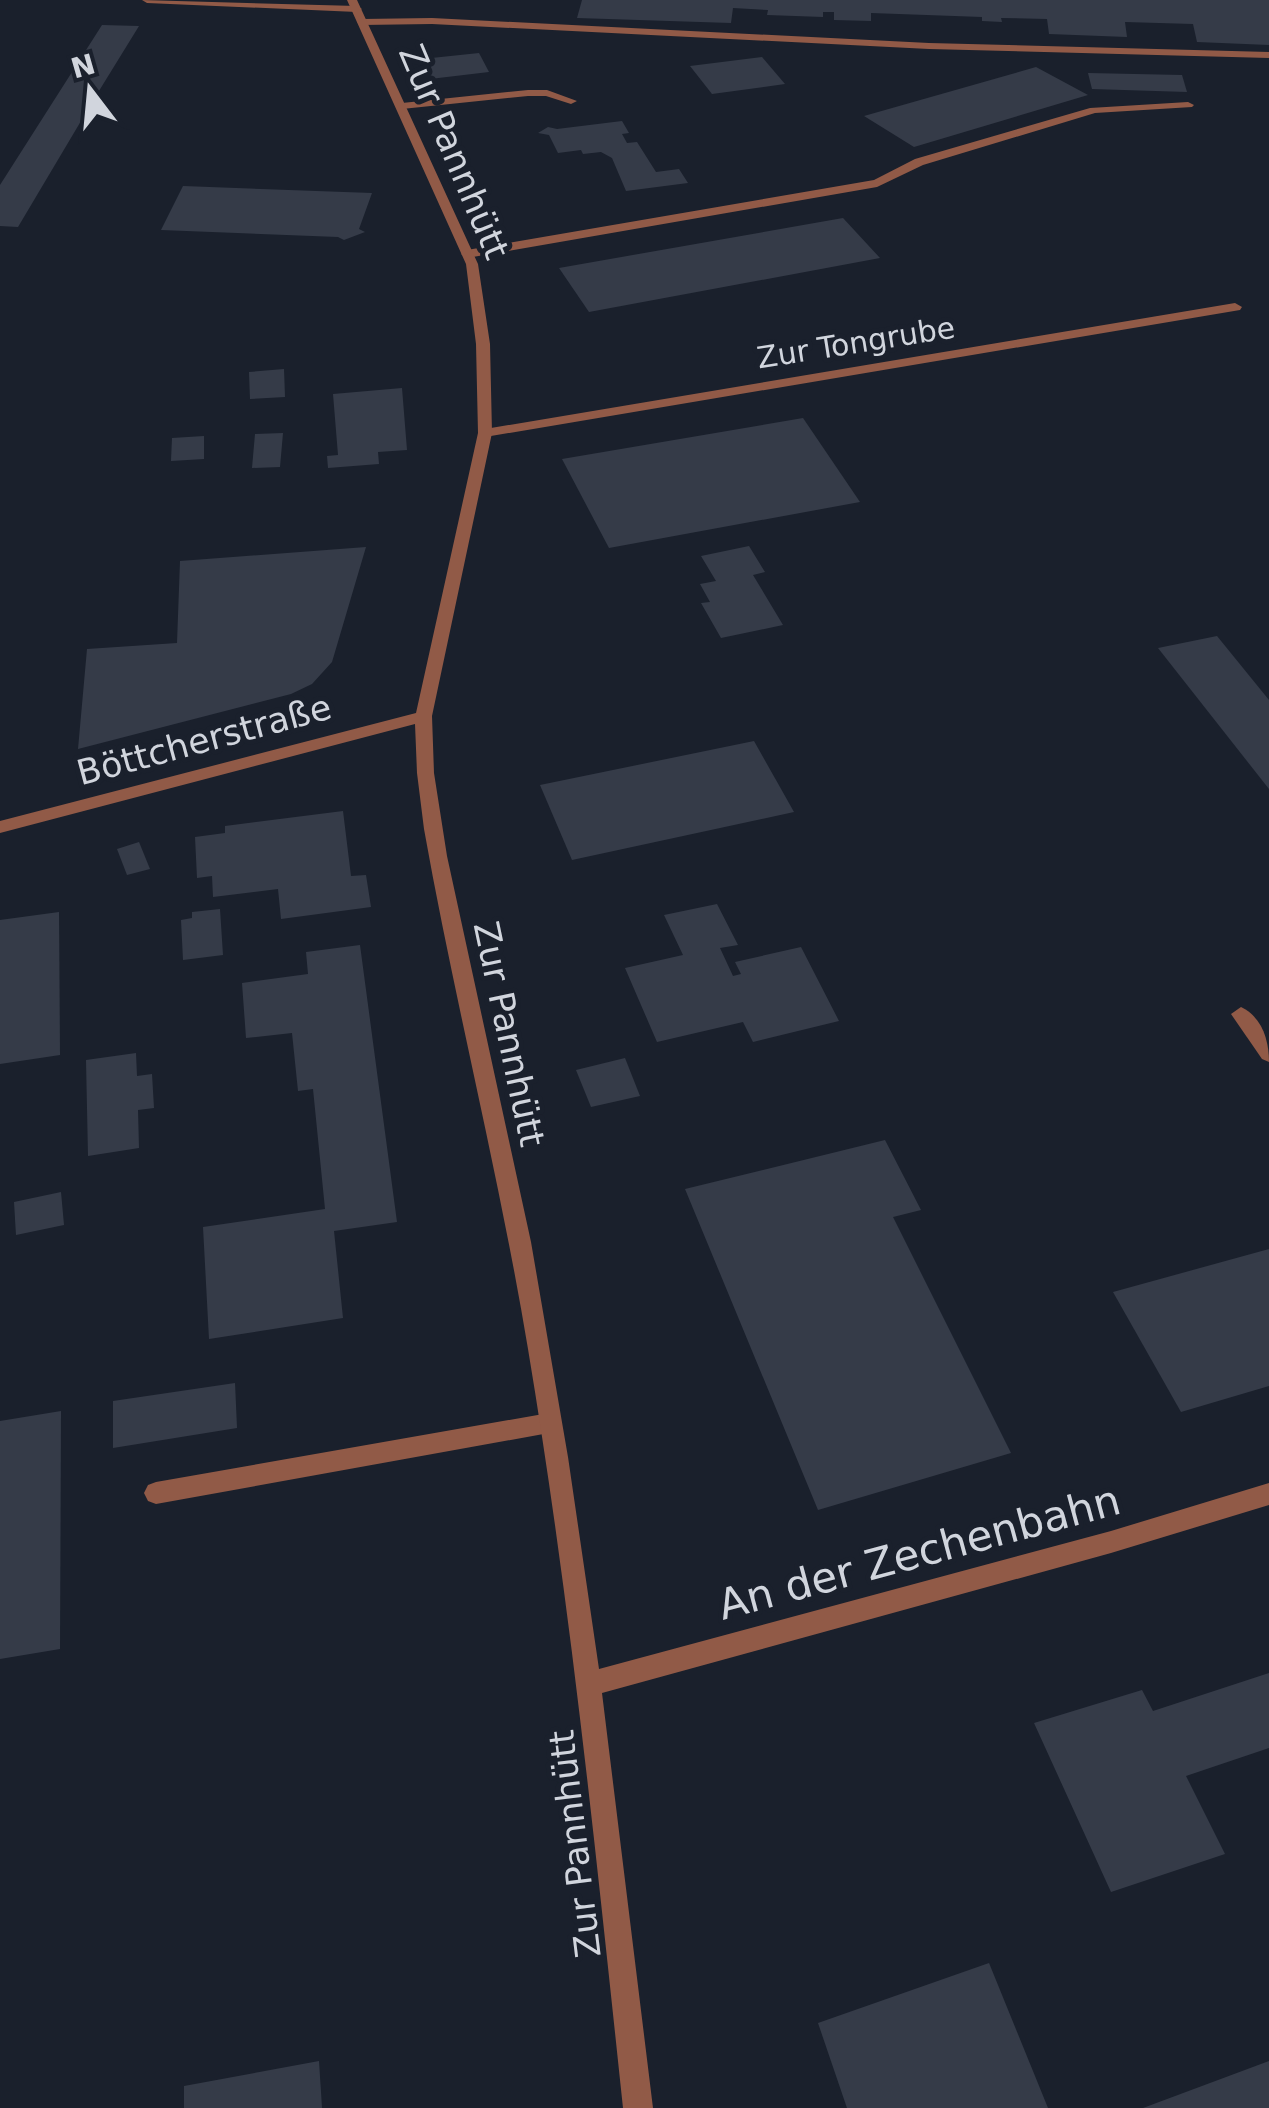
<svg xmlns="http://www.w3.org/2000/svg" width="1269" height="2108" font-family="'DejaVu Sans',sans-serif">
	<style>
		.building { fill: #353b48 }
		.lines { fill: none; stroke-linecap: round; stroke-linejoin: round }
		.lane { fill: #915a47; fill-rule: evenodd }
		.street { fill: #915a47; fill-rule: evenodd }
		.labels { text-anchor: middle; stroke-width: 10; stroke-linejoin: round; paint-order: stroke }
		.far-street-label { font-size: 30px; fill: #d1d5dd; stroke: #1a202c }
		.street-label { font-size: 35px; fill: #d1d5dd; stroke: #1a202c }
		.near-street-label { font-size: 42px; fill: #d1d5dd; stroke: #1a202c }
	</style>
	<rect width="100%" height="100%" fill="#1a202c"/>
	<g class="building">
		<polygon points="582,0 1269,0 1269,45 1197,42 1193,24 1125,22 1127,37 1049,34 1047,19 1001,18 1002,22 982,21 982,17 871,13 871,21 834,20 834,12 823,12 823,17 767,15 768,10 733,8 731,23 577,18"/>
		<polygon points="102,25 139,26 94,99 104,99 91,122 81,121 18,227 0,226 0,185"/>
		<polygon points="479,53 489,72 430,79 422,59"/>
		<polygon points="762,57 785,84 712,94 690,66"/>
		<polygon points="1036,67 1088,95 914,147 864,116"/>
		<polygon points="1088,73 1182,75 1187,92 1092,89"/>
		<polygon points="622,121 629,133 622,134 627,143 637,142 656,172 679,169 688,183 626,191 612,158 601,152 583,154 581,150 558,153 549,135 538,133 548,127 557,129"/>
		<polygon points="183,186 372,193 359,229 365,232 344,240 338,237 161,230"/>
		<polygon points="843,218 880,258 589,312 559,268"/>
		<polygon points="284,369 285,397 250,399 249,372"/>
		<polygon points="402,388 407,450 378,452 379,464 328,468 327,456 338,455 333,394"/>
		<polygon points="803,418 860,502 609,548 562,459"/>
		<polygon points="283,433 280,467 252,468 255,434"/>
		<polygon points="204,436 204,459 171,461 172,438"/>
		<polygon points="749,546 765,572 753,575 783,625 721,638 701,603 710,602 700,584 716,581 701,556"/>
		<polygon points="366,547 332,662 312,684 291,694 78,749 87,649 177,643 180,561"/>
		<polygon points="1217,636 1269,700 1269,789 1158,648"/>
		<polygon points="754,741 794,812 572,860 540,785"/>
		<polygon points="343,811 351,876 366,875 371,907 281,919 278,889 213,897 212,876 197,878 195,837 225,833 225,826"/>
		<polygon points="139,842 150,869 127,875 117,849"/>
		<polygon points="717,904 738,945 720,948 733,976 741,974 735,962 801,947 839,1021 753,1042 743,1022 657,1042 625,968 683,955 664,915"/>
		<polygon points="220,909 223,955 183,960 181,920 192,918 192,912"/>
		<polygon points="59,912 60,1055 0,1064 0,920"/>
		<polygon points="360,945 397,1222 334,1231 343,1318 209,1339 203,1227 325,1209 313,1089 298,1091 292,1033 246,1038 242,983 308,974 306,952"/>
		<polygon points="136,1053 137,1076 152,1074 154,1108 138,1110 139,1148 88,1156 86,1060"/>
		<polygon points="625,1058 640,1096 591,1107 576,1070"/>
		<polygon points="885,1140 921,1210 893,1217 1011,1453 818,1510 685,1189"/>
		<polygon points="61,1192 64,1225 16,1235 14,1202"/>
		<polygon points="1269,1249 1269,1386 1181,1412 1113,1292"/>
		<polygon points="235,1383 237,1428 113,1448 113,1401"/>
		<polygon points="61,1411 60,1649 0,1659 0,1421"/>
		<polygon points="1269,1673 1269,1748 1186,1776 1225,1854 1111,1892 1034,1723 1142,1690 1153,1711"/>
		<polygon points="989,1963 1048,2108 847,2108 818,2023"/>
		<polygon points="319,2061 322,2108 184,2108 184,2086"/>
		<polygon points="1269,2061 1269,2108 1143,2108"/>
	</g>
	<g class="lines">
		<g class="lane">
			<polygon points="142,0 357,6 362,9 357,12 147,3"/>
			<polygon points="432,18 929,43 1269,52 1269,58 929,49 432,24 362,25 357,22 362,19"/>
			<polygon points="528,90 547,90 577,101 571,104 546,96 528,96 402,109 396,106 402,103"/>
			<polygon points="1188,102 1194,105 1192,107 1095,113 923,165 877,187 467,258 461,254 467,250 874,180 915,159 1090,108"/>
			<polygon points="1235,303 1242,307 1240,310 485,437 478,433 485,429"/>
			<path d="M1241,1007C1262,1017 1269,1040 1269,1062L1262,1059L1231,1014Z"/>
			<polygon points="549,1413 557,1416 561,1423 557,1430 549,1433 156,1504 148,1501 144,1493 148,1485 156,1482"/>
		</g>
		<path class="street" d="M347,0H357L478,264L490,344L492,433L432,716L434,773L447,856L531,1242L568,1457L599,1669L1111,1531L1269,1483V1505L1111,1553L602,1693L653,2108H623C596,1854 570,1600 528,1349C499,1174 455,1003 424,829L417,773L415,724L0,833V821L416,713L478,433L476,344L466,264Z"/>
	</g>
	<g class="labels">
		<g class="far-street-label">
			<text transform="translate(856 343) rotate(-9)" y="10">Zur Tongrube</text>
		</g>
		<g class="street-label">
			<text transform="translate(454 152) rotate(67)" y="12">Zur Pannhütt</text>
			<text transform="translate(204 740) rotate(-15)" y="12">Böttcherstraße</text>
			<text transform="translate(509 1034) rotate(78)" y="12">Zur Pannhütt</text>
			<text transform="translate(575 1844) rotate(-97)" y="12">Zur Pannhütt</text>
		</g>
		<g class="near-street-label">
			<text transform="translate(919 1552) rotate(-15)" y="15">An der Zechenbahn</text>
		</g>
	</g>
	<g transform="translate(90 90) rotate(344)" stroke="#1a202c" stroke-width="8" paint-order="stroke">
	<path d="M0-8L18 38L0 25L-18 38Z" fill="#d1d5dd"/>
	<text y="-15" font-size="28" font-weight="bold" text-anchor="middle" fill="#d1d5dd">N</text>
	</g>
</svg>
